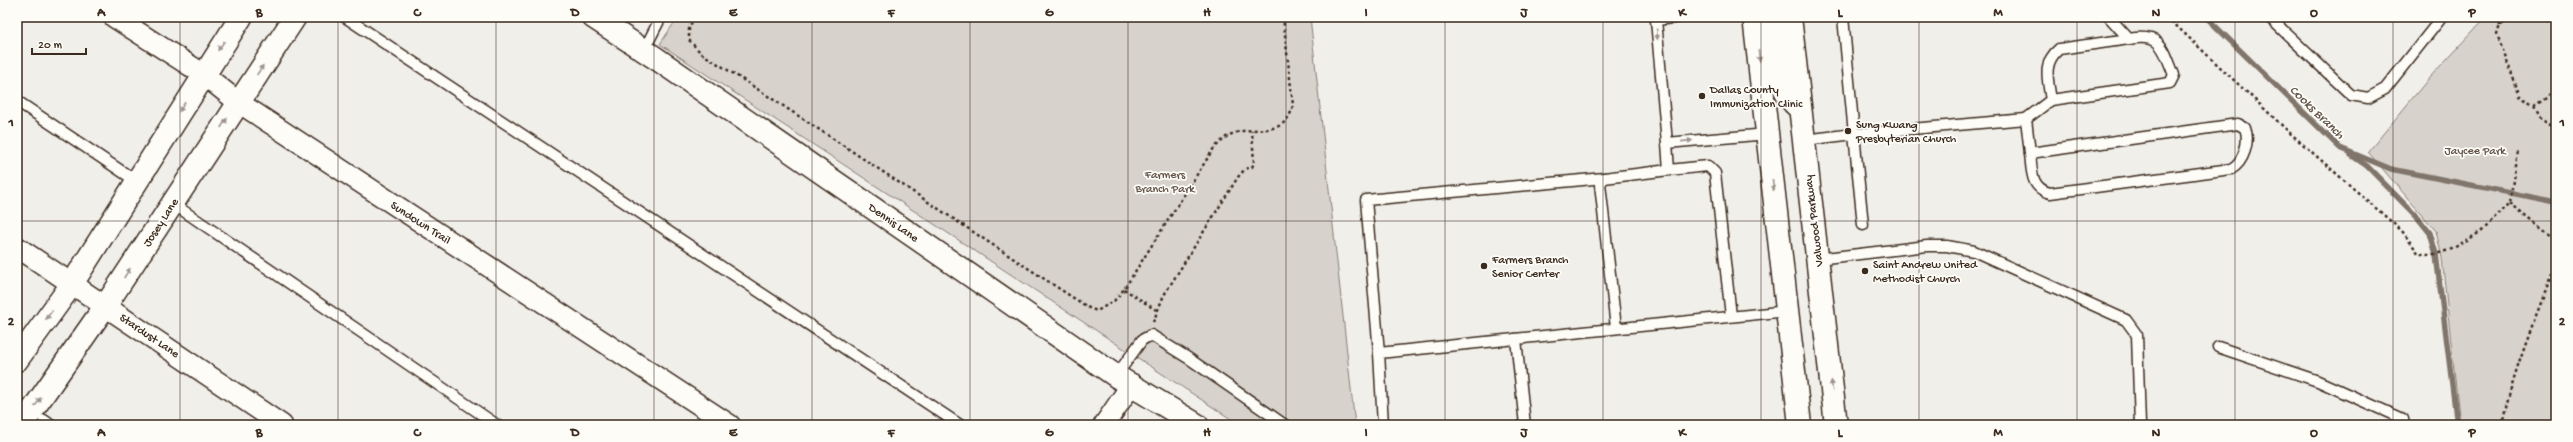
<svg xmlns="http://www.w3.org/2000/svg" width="2573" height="442" font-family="'Gochi Hand',sans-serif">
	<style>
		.green { fill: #d7d2cc; stroke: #897e75 }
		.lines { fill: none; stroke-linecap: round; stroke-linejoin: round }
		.stream { stroke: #80746b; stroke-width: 5.5 }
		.lane-casing { stroke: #3b2a1e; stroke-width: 13 }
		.street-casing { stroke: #3b2a1e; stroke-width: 23 }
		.secondary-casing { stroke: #3b2a1e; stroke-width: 25 }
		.path { stroke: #3b2a1e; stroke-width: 2.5; stroke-dasharray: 3 3; stroke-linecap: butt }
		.lane { stroke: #fdfcf7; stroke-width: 10 }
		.street { stroke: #fdfcf7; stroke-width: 20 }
		.secondary { stroke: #fdfcf7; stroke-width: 22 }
		.oneway { fill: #9c938a }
		.grid { fill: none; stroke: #3b2a1e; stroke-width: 1; stroke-opacity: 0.55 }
		.poi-dot { fill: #3b2a1e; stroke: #fdfcf7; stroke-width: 1.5 }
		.labels { text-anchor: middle; stroke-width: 3.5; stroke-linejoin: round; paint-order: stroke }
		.poi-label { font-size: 12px; fill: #3b2a1e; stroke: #fdfcf7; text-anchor: start }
		.park-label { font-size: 12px; fill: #62544a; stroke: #fdfcf7 }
		.street-label { font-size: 12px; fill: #3b2a1e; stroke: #fdfcf7 }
		.water-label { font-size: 13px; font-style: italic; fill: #63554b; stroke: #fdfcf7 }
		.neatline { fill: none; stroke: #3b2a1e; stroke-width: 1.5 }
		.grid-label { font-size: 13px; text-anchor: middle; font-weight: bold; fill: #3b2a1e }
	</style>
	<rect width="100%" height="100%" fill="#f1efea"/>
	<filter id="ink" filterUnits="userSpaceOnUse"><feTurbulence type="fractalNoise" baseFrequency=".025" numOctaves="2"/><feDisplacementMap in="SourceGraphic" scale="8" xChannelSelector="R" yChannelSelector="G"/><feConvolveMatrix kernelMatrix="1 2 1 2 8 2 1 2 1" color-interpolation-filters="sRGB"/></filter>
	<g filter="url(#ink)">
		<g class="green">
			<polygon points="678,17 1310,17 1355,425 1240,425 660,44"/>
			<polygon points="2486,17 2556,17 2556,425 2460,425 2442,258 2436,231 2368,152 2430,77"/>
		</g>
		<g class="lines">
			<g class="stream">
				<polyline points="2206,17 2340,148 2391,169 2556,202"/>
				<polyline points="2351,155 2367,166 2418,218 2430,233 2436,254 2457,425"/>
			</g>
			<defs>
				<g id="lane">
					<polyline points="345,17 960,425"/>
					<polyline points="1681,17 1656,20 1667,143 1767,134"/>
					<polyline points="2269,17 2351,95 2368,98 2385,89 2442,17"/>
					<polyline points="644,50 661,17"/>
					<path d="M2051,100L2170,83L2174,75C2163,48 2162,33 2129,39"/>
					<polyline points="17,101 136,181"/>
					<path d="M2238,124L2245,128C2250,141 2244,162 2231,169L2050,193C2030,188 2032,170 2030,153Z"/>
					<polyline points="1804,140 1854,134 1843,17"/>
					<path d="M2030,153L2026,119L2051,100C2048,80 2042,63 2059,49L2129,39L2109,17"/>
					<polyline points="1669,170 1708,166 1715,173 1731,316"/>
					<polyline points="172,203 497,425"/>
					<polyline points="1863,225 1854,134 2026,119"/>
					<polyline points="1817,259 1927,246 1947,246 1974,251 2126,320 2137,335 2140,425"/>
					<polyline points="1616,328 1600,184 1604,178 1669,170 1667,143"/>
					<polyline points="1516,339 1525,425"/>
					<polyline points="2218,347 2318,381 2403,419 2404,425"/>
					<polyline points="1379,353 1366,200 1604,178"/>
					<polyline points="1116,376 1142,340 1151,335 1188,358 1285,425"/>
					<polyline points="44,420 51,425"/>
					<polyline points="1383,425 1379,353 1787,311"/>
				</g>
				<g id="street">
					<polyline points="114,17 203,74 238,102 730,425"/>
					<polyline points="17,247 282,425"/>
					<polyline points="1104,425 1132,384"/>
				</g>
				<g id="secondary">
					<polyline points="593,17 657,59 1116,376 1197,425"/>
					<polyline points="1754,17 1800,425"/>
					<path d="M1763,17C1786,40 1769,83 1798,107"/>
					<polyline points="1790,17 1836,425"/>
					<polyline points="17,360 72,284 241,17"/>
					<polyline points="22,425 106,305 295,17"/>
				</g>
			</defs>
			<use href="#lane" class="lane-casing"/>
			<use href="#street" class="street-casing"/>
			<use href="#secondary" class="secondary-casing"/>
			<g class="path">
				<path d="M694,17L689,29V40L701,53C832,136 959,224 1089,308L1097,311L1114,301L1124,289L1214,148C1219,144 1223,139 1228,136C1252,122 1285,142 1293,105L1283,17"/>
				<polyline points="2167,17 2290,133 2402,231 2419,254 2436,254 2452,249 2482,231 2510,203 2517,150"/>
				<polyline points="2498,17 2500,25"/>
				<path d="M2556,22C2536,14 2520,17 2500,25L2497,35L2520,96L2534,106L2548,97L2556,83"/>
				<polyline points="2534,106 2540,117 2556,127"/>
				<polyline points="2510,203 2556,240"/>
				<polyline points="1124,289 1156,310"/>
				<polyline points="1153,322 1164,295 1238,177 1245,169 1252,167 1254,163 1252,131"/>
				<path d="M2502,425C2513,369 2536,317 2556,264"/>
			</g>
			<use href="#lane" class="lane"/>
			<use href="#street" class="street"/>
			<use href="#secondary" class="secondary"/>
		</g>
		<defs><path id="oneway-solid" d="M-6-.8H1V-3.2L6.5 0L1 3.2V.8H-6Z"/></defs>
		<g class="oneway">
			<use href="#oneway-solid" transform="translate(1657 34) rotate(85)"/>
			<use href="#oneway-solid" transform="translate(221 46) rotate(124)"/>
			<use href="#oneway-solid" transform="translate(1759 56) rotate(84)"/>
			<use href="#oneway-solid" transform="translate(260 70) rotate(-56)"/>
			<use href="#oneway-solid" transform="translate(182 107) rotate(122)"/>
			<use href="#oneway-solid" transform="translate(224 123) rotate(-57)"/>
			<use href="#oneway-solid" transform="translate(1687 141) rotate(-6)"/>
			<use href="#oneway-solid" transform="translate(1773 185) rotate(84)"/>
			<use href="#oneway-solid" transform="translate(127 273) rotate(-57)"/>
			<use href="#oneway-solid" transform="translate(49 315) rotate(126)"/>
			<use href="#oneway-solid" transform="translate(1832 386) rotate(-97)"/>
			<use href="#oneway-solid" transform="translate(38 402) rotate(-55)"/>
		</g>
	</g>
	<path class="grid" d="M180,17V425M338,17V425M496,17V425M654,17V425M812,17V425M970,17V425M1128,17V425M1286,17V425M1445,17V425M1603,17V425M1761,17V425M1919,17V425M2077,17V425M2235,17V425M2393,17V425M17,221H2556"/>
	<g class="poi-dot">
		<circle cx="1702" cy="96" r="4"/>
		<circle cx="1848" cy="131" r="4"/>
		<circle cx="1484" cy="266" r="4"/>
		<circle cx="1865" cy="271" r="4"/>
	</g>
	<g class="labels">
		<g class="poi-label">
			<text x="1710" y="93">Dallas County<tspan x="1710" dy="14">Immunization Clinic</tspan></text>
			<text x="1856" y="128">Sung Kwang<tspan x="1856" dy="14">Presbyterian Church</tspan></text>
			<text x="1492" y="263">Farmers Branch<tspan x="1492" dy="14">Senior Center</tspan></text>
			<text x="1873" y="268">Saint Andrew United<tspan x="1873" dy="14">Methodist Church</tspan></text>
		</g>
		<g class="park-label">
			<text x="2475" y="154">Jaycee Park</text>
			<text x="1165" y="178">Farmers<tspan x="1165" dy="14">Branch Park</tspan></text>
		</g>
		<g class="street-label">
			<text transform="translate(1813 221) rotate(-97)" y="4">Valwood Parkway</text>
			<text transform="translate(160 222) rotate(-57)" y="4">Josey Lane</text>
			<text transform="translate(421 222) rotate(33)" y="4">Sundown Trail</text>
			<text transform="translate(894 222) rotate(35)" y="4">Dennis Lane</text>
			<text transform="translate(150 335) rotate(34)" y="4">Stardust Lane</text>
		</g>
		<g class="water-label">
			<text transform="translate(2318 111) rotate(44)" y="5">Cooks Branch</text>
		</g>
	</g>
	<rect width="2573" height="442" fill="none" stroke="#fdfcf7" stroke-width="44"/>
	<path d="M32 48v6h54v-6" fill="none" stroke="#3b2a1e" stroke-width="2"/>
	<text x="38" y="48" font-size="12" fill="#3b2a1e" stroke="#fdfcf7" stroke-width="3" paint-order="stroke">20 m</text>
	<rect x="22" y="22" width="2529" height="398" class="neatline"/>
	<g class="grid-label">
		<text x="101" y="16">A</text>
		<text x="259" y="16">B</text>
		<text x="417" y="16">C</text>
		<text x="575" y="16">D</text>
		<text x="733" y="16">E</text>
		<text x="891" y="16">F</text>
		<text x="1049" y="16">G</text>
		<text x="1207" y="16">H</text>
		<text x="1366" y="16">I</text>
		<text x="1524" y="16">J</text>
		<text x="1682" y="16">K</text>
		<text x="1840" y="16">L</text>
		<text x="1998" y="16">M</text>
		<text x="2156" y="16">N</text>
		<text x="2314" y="16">O</text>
		<text x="2472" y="16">P</text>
		<text x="11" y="126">1</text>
		<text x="2562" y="126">1</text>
		<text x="11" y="325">2</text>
		<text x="2562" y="325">2</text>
		<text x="101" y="436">A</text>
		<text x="259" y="436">B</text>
		<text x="417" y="436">C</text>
		<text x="575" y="436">D</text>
		<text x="733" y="436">E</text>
		<text x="891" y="436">F</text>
		<text x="1049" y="436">G</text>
		<text x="1207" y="436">H</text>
		<text x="1366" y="436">I</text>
		<text x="1524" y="436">J</text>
		<text x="1682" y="436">K</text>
		<text x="1840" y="436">L</text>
		<text x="1998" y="436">M</text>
		<text x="2156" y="436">N</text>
		<text x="2314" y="436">O</text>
		<text x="2472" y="436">P</text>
	</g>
</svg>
